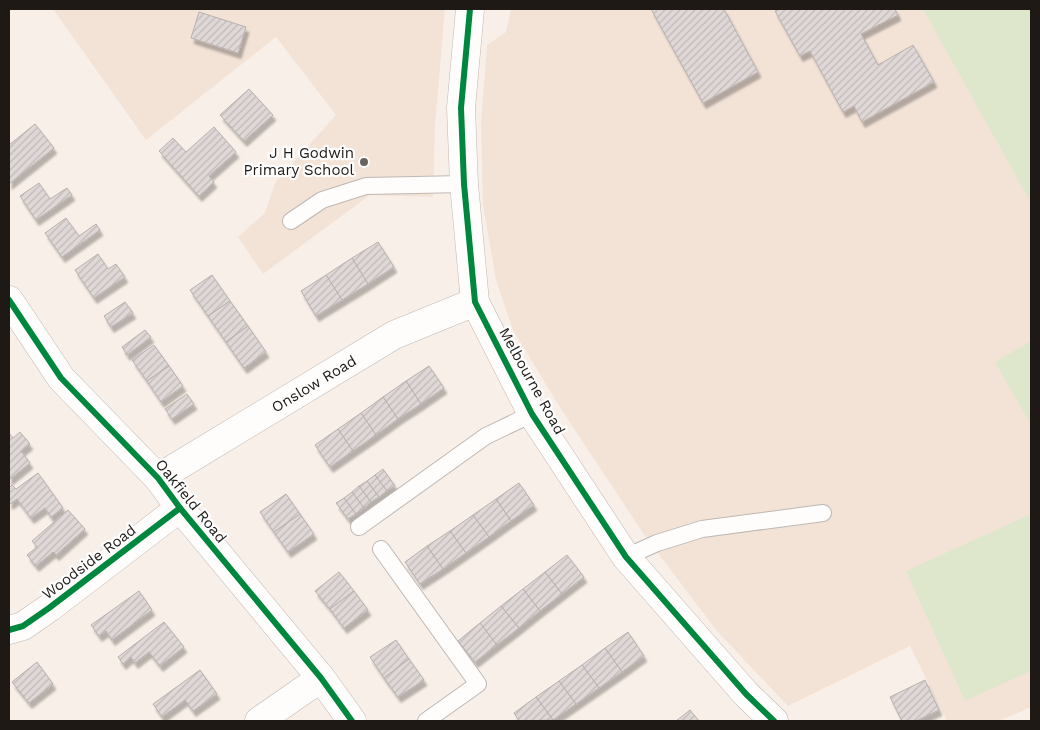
<svg xmlns="http://www.w3.org/2000/svg" width="1040" height="730" font-family="'Work Sans',sans-serif">
	<style>
		.built { fill: #f3e3d7 }
		.pitch { fill: #dee7cc }
		.building { fill: url(#building-hatch); stroke: #b7b0ae; filter: url(#shadow) }
		.lines { fill: none; stroke-linecap: round; stroke-linejoin: round }
		.service-casing { stroke: #bfb8b3; stroke-width: 18 }
		.minor-casing { stroke: #bfb8b3; stroke-width: 29 }
		.service { stroke: #fefdfc; stroke-width: 16 }
		.minor { stroke: #fefdfc; stroke-width: 28 }
		.cycleway-casing { stroke: #fefefe; stroke-width: 9 }
		.cycleway { stroke: #00873e; stroke-width: 6 }
		.poi-dot { fill: #6a645f; stroke: #fefefe; stroke-width: 2 }
		.labels { text-anchor: middle; stroke-width: 4.5; stroke-linejoin: round; paint-order: stroke }
		.poi-label { font-size: 15px; fill: #1e1915; stroke: #fefefe; text-anchor: end }
		.street-label { font-size: 15px; fill: #1e1915; stroke: #fefefe }
	</style>
	<defs>
		<pattern id="building-hatch" width="6" height="6" patternUnits="userSpaceOnUse" patternTransform="scale(1.25)"><rect width="6" height="6" fill="#dfd8d6"/><path d="M-1 1l2-2M0 6l6-6M5 7l2-2" fill="none" stroke="#bfb9b7"/></pattern>
		<filter id="shadow"><feDropShadow dx="3" dy="5.5" stdDeviation="1" flood-color="#0004"/></filter>
	</defs>
	<rect width="100%" height="100%" fill="#f8efe8"/>
	<g class="built">
		<polygon points="53,9 445,9 435,125 433,197 370,195 263,274 238,237 265,213 275,183 336,115 276,37 146,140"/>
		<polygon points="511,9 1031,9 1031,707 999,721 947,721 910,646 788,706 717,631 645,536 561,409 513,330 496,280 483,205 481,123 487,45 506,32"/>
	</g>
	<g class="pitch">
		<polygon points="923,9 1031,9 1031,203"/>
		<polygon points="1031,341 1031,425 995,362"/>
		<polygon points="1031,514 1031,671 965,701 906,571"/>
	</g>
	<g class="building">
		<polygon points="651,9 724,9 758,72 703,103"/>
		<polygon points="780,9 895,9 898,15 861,34 878,65 913,45 934,82 862,122 854,106 843,112 810,51 800,56 775,11"/>
		<polygon points="199,12 246,27 238,53 191,38"/>
		<polygon points="249,89 273,115 244,141 220,115"/>
		<polygon points="35,124 54,148 9,184 9,145"/>
		<polygon points="214,127 236,152 209,176 214,182 199,196 159,151 173,138 186,152"/>
		<polygon points="39,183 50,199 67,188 72,195 36,220 20,196"/>
		<polygon points="66,218 79,236 96,224 100,230 62,257 45,233"/>
		<polygon points="378,242 394,267 368,284 352,258"/>
		<polygon points="98,254 108,269 116,264 125,277 94,298 75,270"/>
		<polygon points="352,258 368,284 342,300 326,275"/>
		<polygon points="212,275 230,301 208,316 190,290"/>
		<polygon points="326,275 342,300 316,316 301,291"/>
		<polygon points="230,301 248,326 226,342 208,316"/>
		<polygon points="125,302 133,313 111,327 104,316"/>
		<polygon points="248,326 266,352 244,368 226,342"/>
		<polygon points="145,330 151,337 127,355 122,347"/>
		<polygon points="154,345 169,366 147,381 132,360"/>
		<polygon points="169,366 183,386 161,402 147,381"/>
		<polygon points="429,366 444,388 421,404 406,381"/>
		<polygon points="406,381 421,404 398,419 383,397"/>
		<polygon points="187,394 194,404 172,419 165,409"/>
		<polygon points="383,397 398,419 376,435 361,413"/>
		<polygon points="361,413 376,435 353,451 338,429"/>
		<polygon points="338,429 353,451 330,467 315,445"/>
		<polygon points="20,432 30,444 21,451 30,463 9,480 9,433 13,438"/>
		<polygon points="383,469 395,486 387,491 375,475"/>
		<polygon points="38,473 63,508 51,517 45,508 31,518 17,499 10,504 9,503 9,488 12,485 16,489"/>
		<polygon points="375,475 387,491 379,497 367,481"/>
		<polygon points="367,481 379,497 371,502 359,486"/>
		<polygon points="519,483 534,505 511,521 496,499"/>
		<polygon points="359,486 371,502 364,508 352,492"/>
		<polygon points="352,492 364,508 356,514 344,498"/>
		<polygon points="286,494 300,514 274,532 260,512"/>
		<polygon points="344,498 356,514 348,519 336,503"/>
		<polygon points="496,499 511,521 489,537 473,515"/>
		<polygon points="68,510 85,529 56,555 53,552 36,566 27,555 37,547 32,541"/>
		<polygon points="300,514 314,534 288,552 274,532"/>
		<polygon points="473,515 489,537 466,553 450,531"/>
		<polygon points="450,531 466,553 443,569 427,546"/>
		<polygon points="427,546 443,569 420,584 405,562"/>
		<polygon points="567,555 584,577 562,594 545,572"/>
		<polygon points="339,572 354,591 330,609 315,591"/>
		<polygon points="545,572 562,594 540,611 523,589"/>
		<polygon points="523,589 540,611 519,628 501,606"/>
		<polygon points="139,591 152,610 112,640 106,631 99,636 91,625"/>
		<polygon points="354,591 368,610 344,628 330,609"/>
		<polygon points="501,606 519,628 497,645 480,623"/>
		<polygon points="164,622 184,647 160,666 149,652 135,663 131,657 123,664 118,657"/>
		<polygon points="480,623 497,645 475,662 458,641"/>
		<polygon points="628,632 644,656 622,672 605,648"/>
		<polygon points="396,640 409,659 384,678 370,657"/>
		<polygon points="605,648 622,672 599,688 582,665"/>
		<polygon points="409,659 424,680 398,697 384,678"/>
		<polygon points="37,662 53,684 29,703 12,682"/>
		<polygon points="582,665 599,688 576,704 559,681"/>
		<polygon points="200,670 217,694 193,711 185,700 162,717 153,704"/>
		<polygon points="925,680 939,710 916,721 902,721 890,697"/>
		<polygon points="559,681 576,704 553,720 536,697"/>
		<polygon points="536,697 553,720 519,721 514,713"/>
		<polygon points="690,710 699,721 676,721"/>
	</g>
	<g class="lines">
		<defs>
			<g id="service">
				<polyline points="291,221 322,200 366,186 464,184"/>
				<polyline points="359,527 486,436 532,414"/>
				<polyline points="381,549 478,684 426,721"/>
				<polyline points="626,557 657,543 702,529 823,513"/>
			</g>
			<g id="minor">
				<polyline points="470,9 461,108 464,184 475,302 532,414 626,557 746,694 774,721"/>
				<polyline points="9,300 61,378 158,478 180,508 321,678 352,721"/>
				<polyline points="158,478 394,335 475,302"/>
				<polyline points="9,630 23,626 49,608 180,508"/>
				<polyline points="259,721 321,678"/>
			</g>
		</defs>
		<use href="#service" class="service-casing"/>
		<use href="#minor" class="minor-casing"/>
		<use href="#service" class="service"/>
		<use href="#minor" class="minor"/>
		<defs>
			<g id="cycleway">
				<polyline points="470,9 461,108 464,184 475,302 532,414 626,557 746,694 774,721"/>
				<polyline points="9,300 61,378 158,478 180,508 321,678 352,721"/>
				<polyline points="9,630 23,626 49,608 180,508"/>
			</g>
		</defs>
		<use href="#cycleway" class="cycleway-casing"/>
		<use href="#cycleway" class="cycleway"/>
	</g>
	<circle class="poi-dot" cx="364" cy="162" r="5"/>
	<g class="labels">
		<g class="poi-label">
			<text x="354" y="158">J H Godwin<tspan x="354" dy="17">Primary School</tspan></text>
		</g>
		<g class="street-label">
			<text transform="translate(532 381) rotate(61)" y="5">Melbourne Road</text>
			<text transform="translate(314 384) rotate(-31)" y="5">Onslow Road</text>
			<text transform="translate(191 501) rotate(51)" y="5">Oakfield Road</text>
			<text transform="translate(89 562) rotate(-37)" y="5">Woodside Road</text>
		</g>
	</g>
	<rect width="1040" height="730" fill="none" stroke="#1e1915" stroke-width="20"/>
</svg>
